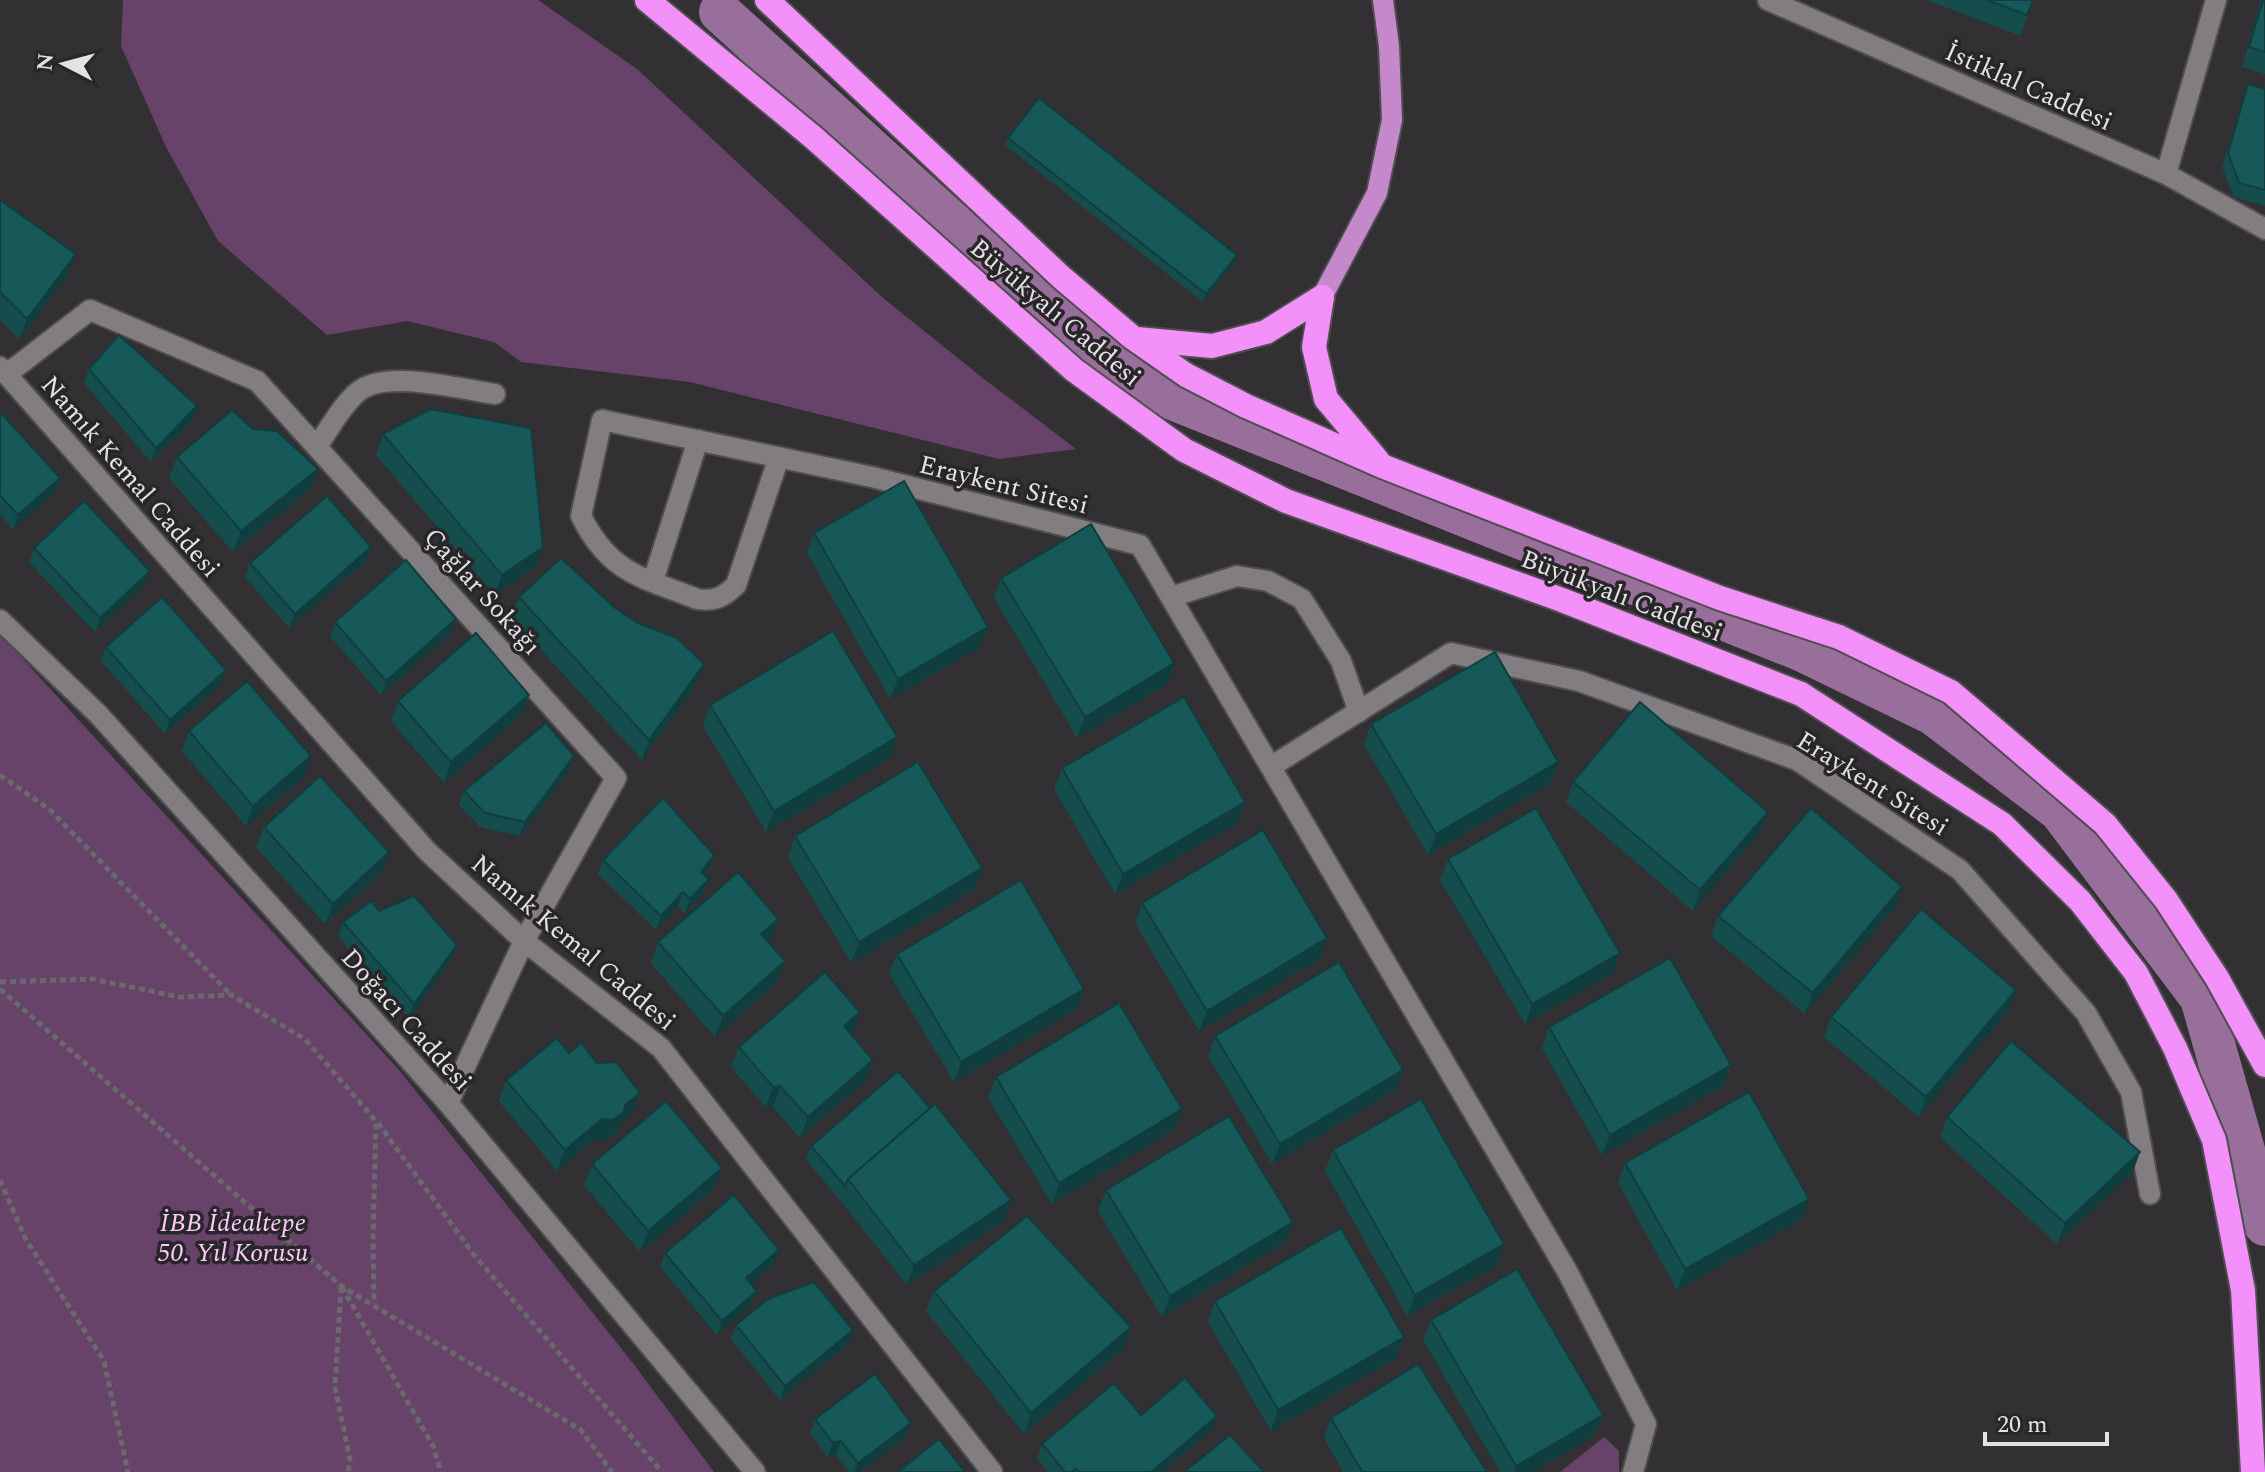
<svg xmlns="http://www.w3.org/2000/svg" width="2265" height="1472" font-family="Spectral,serif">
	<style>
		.green { fill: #67436a }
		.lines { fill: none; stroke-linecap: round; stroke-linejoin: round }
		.canal { stroke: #986f9a; stroke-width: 42 }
		.minor-casing { stroke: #4e4d4f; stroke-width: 24 }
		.major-casing { stroke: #4e4d4f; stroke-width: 24 }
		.highway-casing { stroke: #4e4d4f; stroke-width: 28 }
		.path { stroke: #6c696c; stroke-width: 5; stroke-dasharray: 6 4; stroke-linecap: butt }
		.minor { stroke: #817d81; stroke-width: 20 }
		.major { stroke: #c588ca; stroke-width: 20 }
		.highway { stroke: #f390fa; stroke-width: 24 }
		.wall { fill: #144d4c }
		.shaded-wall { fill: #103e3e }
		.building { fill: #175958; stroke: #103e3e; stroke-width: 2 }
		.labels { text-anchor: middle; stroke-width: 7; stroke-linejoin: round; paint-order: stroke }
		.street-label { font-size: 26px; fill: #e3e2e4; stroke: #292629 }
		.park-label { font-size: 26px; font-style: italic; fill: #fccafe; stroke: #292629 }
	</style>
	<rect width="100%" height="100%" fill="#333033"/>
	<g class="green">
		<polygon points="123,0 538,0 637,69 883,298 984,379 1076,449 999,459 690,382 521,362 494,342 407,321 327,335 218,241 166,147 121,46"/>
		<polygon points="0,634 399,1070 632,1362 714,1472 0,1472"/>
		<polygon points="1604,1437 1619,1451 1619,1472 1560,1472"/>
	</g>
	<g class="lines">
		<polyline class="canal" points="720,12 990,257 1140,386 1803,651 1933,714 2060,811 2201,998 2265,1225"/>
		<defs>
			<g id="minor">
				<polyline points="1768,0 2166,174 2265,229"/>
				<polyline points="2166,174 2216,0"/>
				<polyline points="0,367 427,851 524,941 661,1048 992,1472"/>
				<polyline points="7,374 90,310 257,381 616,778 524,941 448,1103"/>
				<path d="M317,446C330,428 342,405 359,391C387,369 460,389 495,394"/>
				<path d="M779,457L736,585C724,597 714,602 697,599C642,577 610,574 581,516L602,420L872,477L1140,545L1567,1271L1646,1424L1633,1472"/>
				<polyline points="653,581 698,440"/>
				<polyline points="1171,597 1237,576 1268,581 1302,599 1341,661 1359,712"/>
				<polyline points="0,620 98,714 448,1103 755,1472"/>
				<polyline points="1272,766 1451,653 1579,681 1797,760 1960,870 2086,1013 2131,1092 2150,1194"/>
			</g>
			<polyline id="major" points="1322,297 1377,193 1392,120 1389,46 1383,0"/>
			<g id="highway">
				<polyline points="647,0 814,138 1074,370 1184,450 1286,501 1562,600 1801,694 2002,824 2080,901 2136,973 2175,1048 2214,1140 2243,1290 2253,1472"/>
				<polyline points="767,0 1061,277 1133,338 1186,375 1246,406 1382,466 1720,598 1839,637 1951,692 2105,824 2166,900 2217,978 2265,1065"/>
				<polyline points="1322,297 1314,347 1326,399 1378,461"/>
				<polyline points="1137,339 1212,346 1266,332 1322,297"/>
			</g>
		</defs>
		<use href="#minor" class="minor-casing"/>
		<use href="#major" class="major-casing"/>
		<use href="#highway" class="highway-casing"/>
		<g class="path">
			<polyline points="0,775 49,809 230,994"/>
			<polyline points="0,982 92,979 180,997 231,995 305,1039 376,1121 373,1236 374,1304"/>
			<polyline points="0,989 341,1286 581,1430 612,1472"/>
			<polyline points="378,1123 474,1255 662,1472"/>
			<polyline points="0,1180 25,1238 104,1361 128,1472"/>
			<polyline points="341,1287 335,1387 350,1460 348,1472"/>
			<polyline points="342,1287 433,1446 441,1472"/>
		</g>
		<use href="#minor" class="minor"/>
		<use href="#major" class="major"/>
		<use href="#highway" class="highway"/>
	</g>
	<g class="wall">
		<polygon points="1927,0 2033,0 2020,36"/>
		<polygon points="2261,0 2265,0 2265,74 2242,67"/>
		<polygon points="2248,84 2265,89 2265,206 2234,197 2222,167"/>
		<polygon points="1008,138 1235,262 1203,302 1005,145"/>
		<polygon points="0,200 68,275 19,339 0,320"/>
		<polygon points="89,369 192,421 151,462 84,383"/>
		<polygon points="0,415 60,478 55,492 13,529 0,515"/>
		<polygon points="253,429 318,469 310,489 233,552 169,478 177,457"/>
		<polygon points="383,434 543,547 535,567 495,595 376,455"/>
		<polygon points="814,533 980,647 890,699 807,553"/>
		<polygon points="34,548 144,585 95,632 29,562"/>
		<polygon points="366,561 289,628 245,577 250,563"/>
		<polygon points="1001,578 1167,684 1077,738 994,598"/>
		<polygon points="519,597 696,685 642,760 511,617"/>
		<polygon points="456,619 451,633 381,695 330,636 335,622"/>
		<polygon points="106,647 221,684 165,734 101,661"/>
		<polygon points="529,695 521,715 444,783 391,721 398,701"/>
		<polygon points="710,705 890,758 766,832 703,726"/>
		<polygon points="1371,724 1558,762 1551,783 1428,855 1364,744"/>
		<polygon points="189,731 304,777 246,826 182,751"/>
		<polygon points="1062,768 1237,823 1115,894 1054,789"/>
		<polygon points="569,770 520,836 480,827 459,805 464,791"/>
		<polygon points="1573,782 1768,812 1760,832 1693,911 1566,802"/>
		<polygon points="264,827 382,872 325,924 256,847"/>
		<polygon points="795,836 982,868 975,889 851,963 788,857"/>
		<polygon points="714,855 709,869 705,875 709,879 704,893 685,913 678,906 656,930 598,874 603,860"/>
		<polygon points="1448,859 1620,953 1613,973 1525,1024 1440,880"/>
		<polygon points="1142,903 1327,938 1320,959 1199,1031 1135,923"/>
		<polygon points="1895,907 1805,1014 1711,936 1718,916"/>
		<polygon points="343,922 452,959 409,1018 338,936"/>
		<polygon points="771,939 768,942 785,961 777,982 715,1037 651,963 658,942"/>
		<polygon points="897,954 1084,989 1077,1009 954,1082 889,974"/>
		<polygon points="2009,1010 1919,1117 1824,1037 1831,1017"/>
		<polygon points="860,1012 851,1034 866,1080 800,1138 773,1107 766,1107 731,1067 739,1047"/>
		<polygon points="1549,1027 1731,1065 1723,1086 1602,1155 1542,1048"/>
		<polygon points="1215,1036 1396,1090 1272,1164 1208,1056"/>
		<polygon points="569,1053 632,1113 620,1123 617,1133 605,1140 594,1139 557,1171 499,1101 506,1080"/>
		<polygon points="996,1077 1175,1129 1052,1204 988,1098"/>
		<polygon points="1947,1117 2133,1172 2057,1244 1940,1137"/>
		<polygon points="811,1146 1004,1221 907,1285 840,1200 806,1160"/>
		<polygon points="1333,1150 1504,1244 1497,1265 1407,1316 1325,1171"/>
		<polygon points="1625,1163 1809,1199 1802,1219 1677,1290 1618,1183"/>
		<polygon points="592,1164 722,1168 714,1189 640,1252 584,1185"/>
		<polygon points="1106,1190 1285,1242 1162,1317 1098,1211"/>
		<polygon points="665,1253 774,1264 750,1284 751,1305 717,1335 660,1267"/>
		<polygon points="934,1291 1124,1348 1024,1434 926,1311"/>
		<polygon points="1215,1301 1404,1337 1396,1358 1271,1431 1208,1322"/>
		<polygon points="1431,1320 1595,1435 1533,1472 1500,1472 1423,1340"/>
		<polygon points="736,1325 848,1344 780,1400 731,1339"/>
		<polygon points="1141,1415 1217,1416 1212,1430 1162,1472 1048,1472 1037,1458 1042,1444"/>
		<polygon points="1331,1418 1487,1472 1343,1472 1324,1438"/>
		<polygon points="815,1419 906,1437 859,1472 849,1472 836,1455 828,1457 810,1433"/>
	</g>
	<g class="shaded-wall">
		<polygon points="76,254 68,275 19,339 27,319"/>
		<polygon points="1237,255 1235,262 1203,302 1206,294"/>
		<polygon points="197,406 192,421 151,462 156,448"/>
		<polygon points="318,469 310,489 233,552 241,531"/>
		<polygon points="60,478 55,492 13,529 18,515"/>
		<polygon points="371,547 366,561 289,628 295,614"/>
		<polygon points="543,547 535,567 495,595 502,575"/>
		<polygon points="150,571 144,585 95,632 100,618"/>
		<polygon points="456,619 451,633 381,695 386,681"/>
		<polygon points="988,627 980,647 890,699 898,679"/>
		<polygon points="1174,663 1167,684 1077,738 1085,717"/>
		<polygon points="704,664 696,685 642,760 649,740"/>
		<polygon points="226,670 221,684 165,734 170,720"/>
		<polygon points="529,695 521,715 444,783 451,762"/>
		<polygon points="897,737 890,758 766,832 774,811"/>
		<polygon points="311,756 304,777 246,826 253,806"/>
		<polygon points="574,756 569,770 520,836 525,822"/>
		<polygon points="1558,762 1551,783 1428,855 1436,834"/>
		<polygon points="1245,802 1237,823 1115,894 1123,874"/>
		<polygon points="1768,812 1760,832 1693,911 1700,890"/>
		<polygon points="389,852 382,872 325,924 333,904"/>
		<polygon points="714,855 709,869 696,886 701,872"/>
		<polygon points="982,868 975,889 851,963 859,942"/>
		<polygon points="709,879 704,893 685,913 690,899"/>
		<polygon points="1902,887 1895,907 1805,1014 1813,993"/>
		<polygon points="683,892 678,906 656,930 661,916"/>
		<polygon points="778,919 771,939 753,954 761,934"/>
		<polygon points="1327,938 1320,959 1199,1031 1207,1011"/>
		<polygon points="457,945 452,959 409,1018 414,1004"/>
		<polygon points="1620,953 1613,973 1525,1024 1532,1004"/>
		<polygon points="785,961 777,982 715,1037 723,1016"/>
		<polygon points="1084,989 1077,1009 954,1082 961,1062"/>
		<polygon points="2016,990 2009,1010 1919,1117 1926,1097"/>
		<polygon points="860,1012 853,1033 837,1047 844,1026"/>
		<polygon points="873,1060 866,1080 800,1138 808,1117"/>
		<polygon points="1731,1065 1723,1086 1602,1155 1610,1135"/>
		<polygon points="1403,1070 1396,1090 1272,1164 1280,1144"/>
		<polygon points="780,1086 773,1107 766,1107 773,1087"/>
		<polygon points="640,1093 632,1113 620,1123 617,1133 605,1140 594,1139 557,1171 565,1150 602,1119 625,1105"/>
		<polygon points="1182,1109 1175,1129 1052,1204 1059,1183"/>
		<polygon points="2140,1152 2133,1172 2057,1244 2065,1223"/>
		<polygon points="722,1168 714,1189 640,1252 648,1231"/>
		<polygon points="1809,1199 1802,1219 1677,1290 1685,1269"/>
		<polygon points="1011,1200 1004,1221 907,1285 914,1265"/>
		<polygon points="1293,1222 1285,1242 1162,1317 1170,1296"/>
		<polygon points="1504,1244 1497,1265 1407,1316 1415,1295"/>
		<polygon points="779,1250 774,1264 741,1292 746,1278"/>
		<polygon points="757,1291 751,1305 717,1335 722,1321"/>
		<polygon points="1131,1327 1124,1348 1024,1434 1031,1413"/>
		<polygon points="853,1330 848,1344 780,1400 785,1386"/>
		<polygon points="1404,1337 1396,1358 1271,1431 1278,1410"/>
		<polygon points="1603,1415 1595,1435 1533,1472 1514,1472 1516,1466"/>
		<polygon points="1217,1416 1212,1430 1162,1472 1151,1472"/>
		<polygon points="911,1423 906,1437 859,1472 854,1472 858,1463"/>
		<polygon points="841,1441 836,1455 828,1457 833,1443"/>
	</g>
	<g class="building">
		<polygon points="1987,0 2033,0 2027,15"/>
		<polygon points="2263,0 2265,0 2265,52 2249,47"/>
		<polygon points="2248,84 2265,89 2265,190 2239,183 2228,153"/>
		<polygon points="1039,98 1237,255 1206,294 1008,138"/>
		<polygon points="0,200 76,254 27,319 0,292"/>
		<polygon points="119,335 197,406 156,448 89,369"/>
		<polygon points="430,409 531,428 543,547 502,575 383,434"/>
		<polygon points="232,410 253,429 277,431 318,469 241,531 177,457"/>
		<polygon points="2,414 60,478 18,515 0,495 0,415"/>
		<polygon points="904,481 988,627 898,679 814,533"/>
		<polygon points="327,496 371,547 295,614 250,563"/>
		<polygon points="84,501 150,571 100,618 34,548"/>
		<polygon points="1091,524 1174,663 1085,717 1001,578"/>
		<polygon points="561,558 615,608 638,623 677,638 704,664 649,740 519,597"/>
		<polygon points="406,560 456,619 386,681 335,622"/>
		<polygon points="162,597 226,670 170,720 106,647"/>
		<polygon points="833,631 897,737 774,811 710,705"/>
		<polygon points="476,633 529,695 451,762 398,701"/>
		<polygon points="1495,652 1558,762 1436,834 1371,724"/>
		<polygon points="247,681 311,756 253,806 189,731"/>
		<polygon points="1184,697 1245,802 1123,874 1062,768"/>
		<polygon points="1640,702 1768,812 1700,890 1573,782"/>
		<polygon points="546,723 574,756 525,822 485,813 464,791"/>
		<polygon points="918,762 982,868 859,942 795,836"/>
		<polygon points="320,776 389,852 333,904 264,827"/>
		<polygon points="663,798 714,855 701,872 709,879 690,899 683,892 661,916 603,860"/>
		<polygon points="1536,808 1620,953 1532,1004 1448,859"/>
		<polygon points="1811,808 1902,887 1813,993 1718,916"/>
		<polygon points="1263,830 1327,938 1207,1011 1142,903"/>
		<polygon points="738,872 778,919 761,934 785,961 723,1016 658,942"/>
		<polygon points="1021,880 1084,989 961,1062 897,954"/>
		<polygon points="414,896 457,945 414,1004 343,922 371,901 379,911"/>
		<polygon points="1921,909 2016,990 1926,1097 1831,1017"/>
		<polygon points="1670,958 1731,1065 1610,1135 1549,1027"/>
		<polygon points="1339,962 1403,1070 1280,1144 1215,1036"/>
		<polygon points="825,972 860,1012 844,1026 873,1060 808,1117 780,1086 773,1087 739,1047"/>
		<polygon points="1119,1003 1182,1109 1059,1183 996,1077"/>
		<polygon points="557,1038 569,1053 581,1043 597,1063 616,1062 640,1093 625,1105 624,1112 613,1120 602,1119 565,1150 506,1080"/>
		<polygon points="2011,1041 2140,1152 2065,1223 1947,1117"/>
		<polygon points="898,1071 930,1108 848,1179 845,1186 811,1146"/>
		<polygon points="1749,1092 1809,1199 1685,1269 1625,1163"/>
		<polygon points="1421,1099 1504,1244 1415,1295 1333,1150"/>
		<polygon points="666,1101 722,1168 648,1231 592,1164"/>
		<polygon points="935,1104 1011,1200 914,1265 848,1179"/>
		<polygon points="1229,1116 1293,1222 1170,1296 1106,1190"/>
		<polygon points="734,1195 779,1250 746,1278 757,1291 722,1321 665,1253"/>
		<polygon points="1027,1216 1131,1327 1031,1413 934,1291"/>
		<polygon points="1341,1228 1404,1337 1278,1410 1215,1301"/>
		<polygon points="1517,1269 1603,1415 1516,1466 1431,1320"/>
		<polygon points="814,1282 853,1330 785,1386 736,1325 768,1299"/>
		<polygon points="1418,1364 1487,1472 1362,1472 1331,1418"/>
		<polygon points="875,1374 911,1423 858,1463 841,1441 833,1443 815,1419"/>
		<polygon points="1185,1378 1217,1416 1151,1472 1078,1472 1076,1469 1072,1472 1065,1472 1042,1444 1114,1383 1141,1415"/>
		<polygon points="1230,1435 1264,1472 1184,1472"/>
		<polygon points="939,1439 965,1472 898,1472"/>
	</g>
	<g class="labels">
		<g class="street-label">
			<text transform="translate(2029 86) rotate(24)" y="9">İstiklal Caddesi</text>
			<text transform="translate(1056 312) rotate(40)" y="9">Büyükyalı Caddesi</text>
			<text transform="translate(131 476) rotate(49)" y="9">Namık Kemal Caddesi</text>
			<text transform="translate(1004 484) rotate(14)" y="9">Eraykent Sitesi</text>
			<text transform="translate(483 591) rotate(48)" y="9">Çağlar Sokağı</text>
			<text transform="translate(1622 595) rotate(21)" y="9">Büyükyalı Caddesi</text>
			<text transform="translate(1873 783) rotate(32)" y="9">Eraykent Sitesi</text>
			<text transform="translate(574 942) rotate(40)" y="9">Namık Kemal Caddesi</text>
			<text transform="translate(407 1019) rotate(48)" y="9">Doğacı Caddesi</text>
		</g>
		<g class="park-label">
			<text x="233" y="1231">İBB İdealtepe<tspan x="233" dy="30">50. Yıl Korusu</tspan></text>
		</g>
	</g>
	<g transform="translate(64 64) rotate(276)" stroke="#292629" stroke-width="6" paint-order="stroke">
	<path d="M0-6L14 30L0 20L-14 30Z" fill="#e3e2e4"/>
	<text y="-12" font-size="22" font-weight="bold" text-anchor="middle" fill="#e3e2e4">N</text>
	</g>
	<path d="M1985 1432v12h122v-12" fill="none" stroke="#e3e2e4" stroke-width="4"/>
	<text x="1997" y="1432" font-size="24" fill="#e3e2e4" stroke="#292629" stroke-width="6" paint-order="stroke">20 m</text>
</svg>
